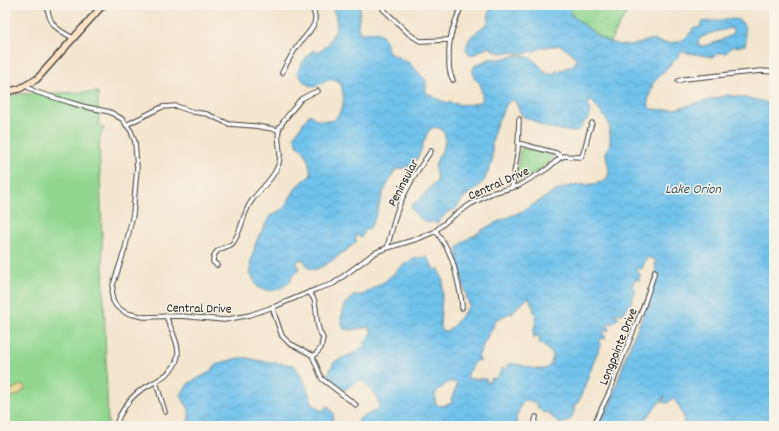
<svg xmlns="http://www.w3.org/2000/svg" width="779" height="431" font-family="Dekko,sans-serif">
	<style>
		.green { fill: #92d791; stroke: #577a56 }
		.sand { fill: url(#sand-dots); stroke: #857b5d }
		.park { fill: url(#park-crowns); stroke: #577a56 }
		.water { fill: url(#water-waves); stroke: #466f84; fill-rule: evenodd }
		.lines { fill: none; stroke-linecap: round; stroke-linejoin: round }
		.street-casing { stroke: #3c3a37; stroke-width: 5.5 }
		.secondary-casing { stroke: #3c3a37; stroke-width: 8 }
		.street { stroke: #fff; stroke-width: 3.5 }
		.secondary { stroke: #ffe4c6; stroke-width: 5.5 }
		.labels { text-anchor: middle; stroke-width: 3; stroke-linejoin: round; paint-order: stroke }
		.street-label { font-size: 13px; fill: #1c1c1c; stroke: #f7f3e8 }
		.water-label { font-size: 14px; font-style: italic; fill: #3a5665; stroke: #f7f3e8 }
	</style>
	<defs>
		<pattern id="sand-dots" width="8" height="8" patternUnits="userSpaceOnUse"><rect width="8" height="8" fill="#eeda9e"/><path d="M2 2h.1M6 6h.1" fill="none" stroke="#ccba88" stroke-width="1.8" stroke-linecap="round"/></pattern>
		<pattern id="park-crowns" width="20" height="18" patternUnits="userSpaceOnUse"><rect width="20" height="18" fill="#92d791"/><path d="M2 6a3 3 0 1 1 6 0M12 15a3 3 0 1 1 6 0" fill="none" stroke="#7db87c"/></pattern>
		<pattern id="water-waves" width="16" height="10" patternUnits="userSpaceOnUse"><rect width="16" height="10" fill="#71c2ec"/><path d="M0 5q4-4 8 0t8 0" fill="none" stroke="#61a6ca"/></pattern>
	</defs>
	<rect width="100%" height="100%" fill="#f7f3e8"/>
	<filter id="ink" filterUnits="userSpaceOnUse"><feTurbulence type="fractalNoise" baseFrequency=".025" numOctaves="2"/><feDisplacementMap in="SourceGraphic" scale="8" xChannelSelector="R" yChannelSelector="G"/><feConvolveMatrix kernelMatrix="1 2 1 2 8 2 1 2 1" color-interpolation-filters="sRGB"/></filter>
	<filter id="wash" filterUnits="userSpaceOnUse"><feTurbulence type="fractalNoise" baseFrequency=".012" numOctaves="4" result="noise"/><feDisplacementMap in="SourceGraphic" scale="16" xChannelSelector="R" yChannelSelector="G"/><feGaussianBlur stdDeviation="0.9" result="paint"/><feColorMatrix in="noise" values="0 0 0 0 0 0 0 0 0 0 0 0 0 0 0 0 0 1.4 0 .05"/><feComposite in="paint" operator="in"/></filter>
	<g filter="url(#wash)">
		<rect width="100%" height="100%" fill="#f3e6ce"/>
		<polygon class="green" points="98,92 99,125 104,128 99,140 108,426 5,426 5,97 21,94"/>
		<polygon class="sand" points="22,385 24,386 25,389 17,396 10,396 5,398 5,392 10,391 14,388"/>
		<g class="park">
			<polygon points="572,5 631,5 610,42 601,38 572,16 570,12"/>
			<polygon points="524,147 553,156 554,158 536,173 518,182 517,181 516,178 520,151 522,148"/>
		</g>
		<g class="water">
			<path d="M331,5H360C361,13 358,20 358,27C359,38 370,30 376,32C382,33 385,39 387,43V48L390,53L409,63L426,80V92C430,95 435,98 440,100C448,104 486,110 482,94C480,83 482,85 474,78L473,70L475,65L490,59H501L519,55L529,57L536,62L546,73L550,74L572,66L575,63L576,58L571,52L559,45L545,47L524,54L510,52L501,53L487,47L475,54H469L466,49C468,35 478,31 488,23L490,5H572L570,12L572,16C584,23 594,36 607,41C616,45 629,46 638,44C642,43 646,40 650,40C655,40 660,43 665,43C677,44 689,39 693,28L701,27L700,24L702,22C707,21 713,21 718,21C729,19 745,15 745,32C745,37 747,40 745,45L737,47L733,46L726,53H719L713,57L682,52L653,83L648,100L649,107L651,109L667,110L679,108L727,95L758,100L774,105V426H684C684,415 681,409 675,400L672,399L668,403L662,402L665,396L663,397L660,402L648,416L636,426H598L602,415L610,405L628,350L641,320L650,291L654,284V279L656,271L655,264L656,260L647,257L642,269L637,268V271L640,274L639,281L635,279L632,286L635,290L631,303L622,314L616,313L615,315L619,317L613,323H608L607,325L610,327L608,331L604,330L603,334L605,336L606,339L601,338L599,340L601,343L579,401L574,406C575,415 570,423 560,424L547,412L544,413L536,406L537,403L525,400L521,405L516,418L518,426H351L355,422L358,425L359,423V419L378,409L380,406L376,395L363,381L359,380L344,390L332,383L327,376L334,362L356,352L361,347L365,350L366,348L363,345L372,333L369,327L351,330L344,329L341,320L345,303L349,302C354,292 357,297 364,294C368,292 373,289 377,286C396,276 403,257 427,257L435,270L439,269L443,281L440,325L442,331H448L455,324L469,306C466,294 456,260 458,249C460,243 467,240 472,236H474C490,222 510,218 528,208C540,201 552,191 566,187C578,184 592,186 605,181C612,172 607,164 606,154C606,149 610,146 610,142C611,136 609,130 609,123L591,100L588,101L590,114L581,128L575,132L548,128L540,125L534,121L522,116L515,101L511,100L506,105L495,128L492,143V163L484,181L475,190L465,196L459,205L454,210L449,211L438,222L435,223L433,221L429,223C421,220 413,214 411,206L413,204L421,198L437,181C437,177 435,172 435,168C435,157 449,147 444,133C441,127 436,127 431,128C422,138 421,161 410,166C405,169 400,168 395,170L383,193L374,221L369,229H366L361,238L357,235L355,237L357,241C350,248 326,266 317,269C314,270 311,269 308,268L304,260H299L297,262L299,270L292,276L289,283L279,289L270,291L258,288L251,275L250,265L256,242L270,216L284,208L297,186L311,175C310,167 307,149 298,147L294,136L309,115H311L317,120L333,121C345,108 345,100 341,84L338,83V80C327,78 324,83 314,87L305,83L297,73L304,60L313,50L317,53L330,43L329,41C339,28 338,19 331,5ZM730,28L732,29L734,33L720,41L703,46H699L698,41C706,32 719,32 730,28ZM529,297L536,316C537,323 532,329 534,338L537,336L541,338L539,342L553,354C552,384 521,359 506,365L508,367L507,369L503,368L496,378L490,379V382H486V379H469L467,376L476,360L481,361L478,357C482,345 488,336 494,325L493,323L497,322L495,320L496,318L499,319L509,313L513,314L512,311L517,308ZM449,382H455L457,385L451,400L452,403C441,406 432,410 436,392Z"/>
			<polygon points="238,358 248,358 261,361 294,365 303,379 313,404 321,411 328,406 334,415 332,421 336,426 186,426 189,419 189,409 183,400 181,394 189,383 208,373 217,364"/>
		</g>
	</g>
	<g filter="url(#ink)">
		<g class="lines">
			<defs>
				<g id="street">
					<path d="M47,5C49,25 56,29 73,38"/>
					<polyline points="383,9 409,34 420,41 449,40"/>
					<path d="M282,73C286,64 291,56 296,48C306,33 324,24 310,5"/>
					<path d="M453,80C449,73 449,67 449,59C448,37 454,24 462,5"/>
					<polyline points="678,81 684,79 761,71 774,72"/>
					<path d="M26,86L36,92L52,97L82,106L110,112L122,119L131,131L135,142L137,168L133,214L125,249L113,285L112,295L113,301L117,307L126,313L144,317L181,316L224,320L250,315L276,306L317,289L333,284L373,254L381,250L420,238L434,232L453,216L471,204L492,193L518,186L547,169L560,158L564,156L581,157C585,153 588,131 592,123"/>
					<polyline points="126,125 162,107 176,106 193,112 207,114 229,124 255,126 279,130"/>
					<polyline points="518,143 556,153 562,157"/>
					<polyline points="512,187 518,149 519,119"/>
					<path d="M436,231C450,251 453,259 458,283C460,292 462,299 462,308"/>
					<polyline points="387,248 396,214 401,201 414,176 431,151"/>
					<path d="M217,265L213,262C213,249 223,249 232,244C241,233 242,218 249,205C257,191 271,182 277,168C284,154 276,142 279,129C280,124 298,103 301,99C306,96 312,93 318,91"/>
					<path d="M309,292C311,295 315,299 315,303C318,317 315,325 323,338L321,348L313,357"/>
					<polyline points="272,307 282,336 289,343 312,355 322,379 356,405"/>
					<polyline points="156,382 165,412"/>
					<path d="M115,426C120,414 127,401 137,393C152,381 179,375 178,351C177,339 170,327 166,316"/>
					<polyline points="534,426 536,417"/>
					<polyline points="593,426 610,391 619,366 644,305 655,271"/>
				</g>
				<polyline id="secondary" points="5,92 19,89 37,79 103,5"/>
			</defs>
			<use href="#street" class="street-casing"/>
			<use href="#secondary" class="secondary-casing"/>
			<use href="#street" class="street"/>
			<use href="#secondary" class="secondary"/>
		</g>
	</g>
	<g class="labels">
		<g class="street-label">
			<text transform="translate(402 182) rotate(-62)" y="5">Peninsular</text>
			<text transform="translate(498 182) rotate(-24)" y="5">Central Drive</text>
			<text transform="translate(199 307) rotate(1)" y="5">Central Drive</text>
			<text transform="translate(617 346) rotate(-68)" y="5">Longpointe Drive</text>
		</g>
		<g class="water-label">
			<text x="693" y="193">Lake Orion</text>
		</g>
	</g>
	<rect width="779" height="431" fill="none" stroke="#f7f3e8" stroke-width="20"/>
</svg>
